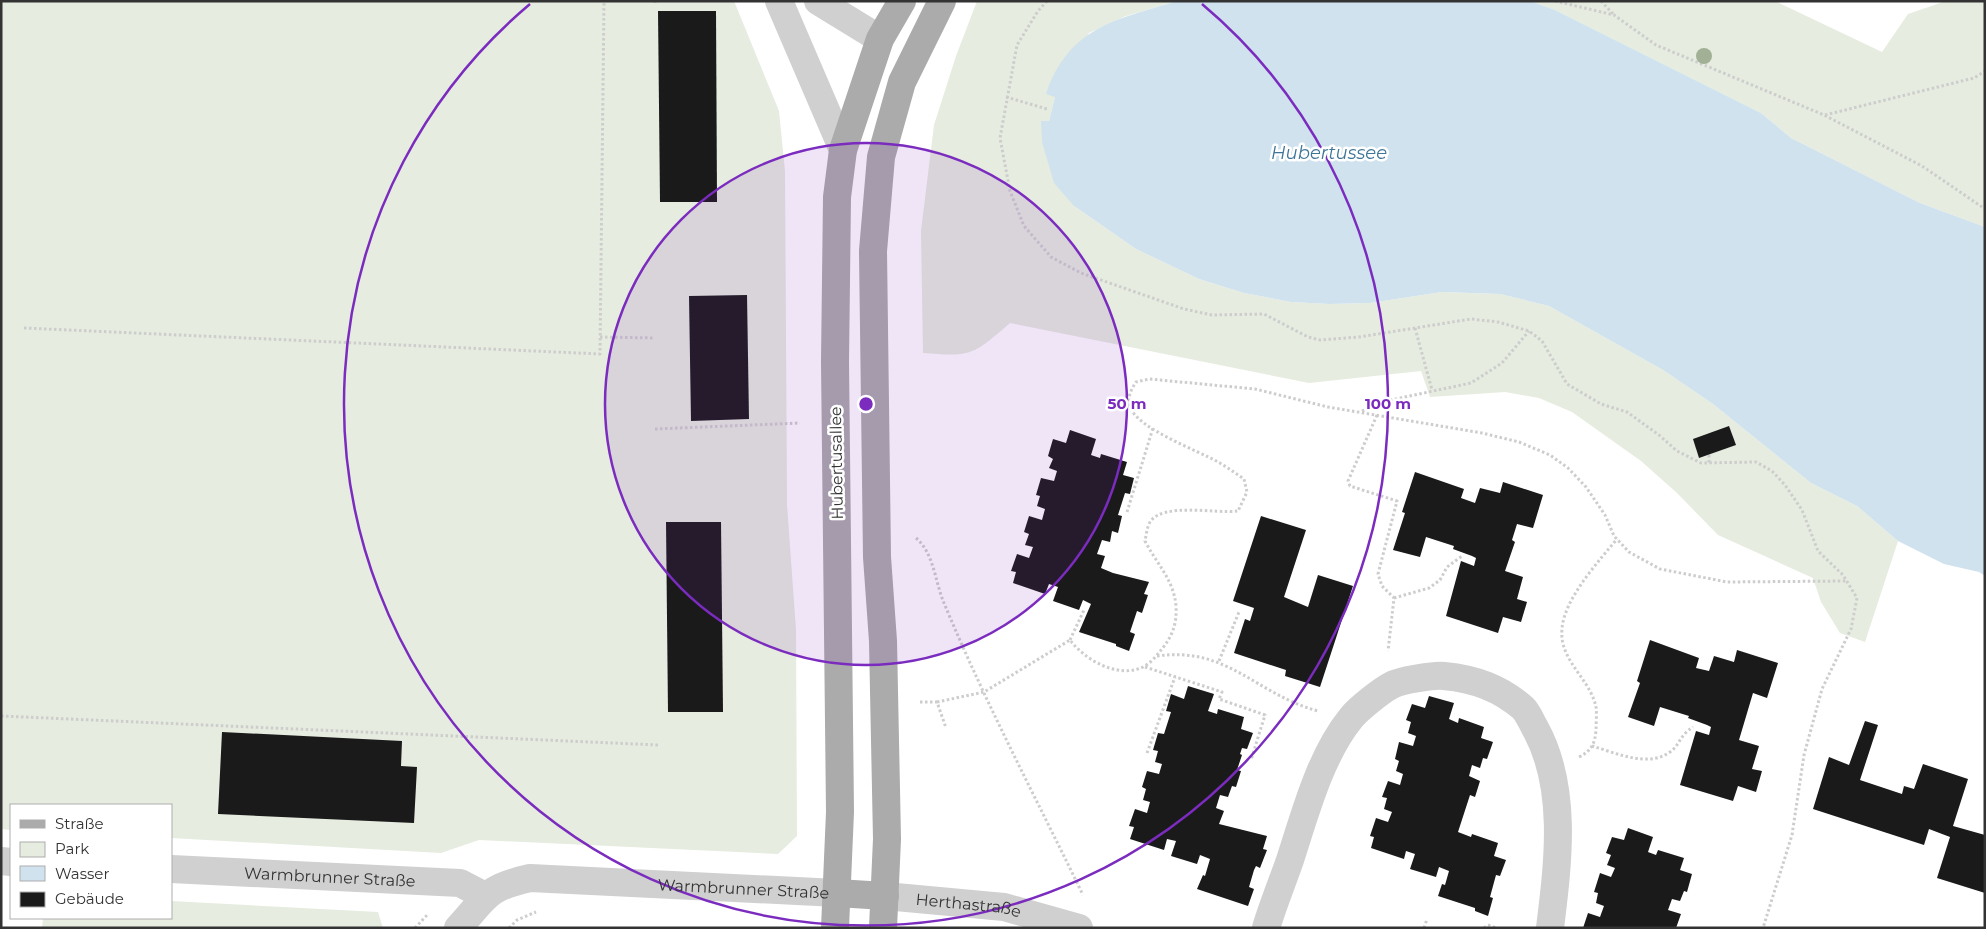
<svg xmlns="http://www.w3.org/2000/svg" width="1986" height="929" font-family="Montserrat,sans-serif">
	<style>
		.green { fill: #e6ecdf }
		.water { fill: #cfe2ee }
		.building { fill: #1a1a1a }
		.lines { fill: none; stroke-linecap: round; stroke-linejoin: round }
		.path { stroke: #cdcdcd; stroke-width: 3; stroke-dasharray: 2.5 2.5; stroke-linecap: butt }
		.minor { stroke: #d0d0d0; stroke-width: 28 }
		.major { stroke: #ababab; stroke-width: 28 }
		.tree { fill: #a2b095 }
		.ring { fill: none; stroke: #7b2cbf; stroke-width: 2.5 }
		.labels { text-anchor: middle; stroke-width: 5; stroke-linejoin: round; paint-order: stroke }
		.street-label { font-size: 16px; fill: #333; stroke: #fff }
		.water-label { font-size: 18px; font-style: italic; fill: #3f7597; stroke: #fff }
		.centre { fill: #7b2cbf; stroke: #fff; stroke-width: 2.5 }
		.ring-label { font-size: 15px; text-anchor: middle; font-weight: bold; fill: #7b2cbf; stroke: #fff; stroke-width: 5; stroke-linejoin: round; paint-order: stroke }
	</style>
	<rect width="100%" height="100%" fill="#fff"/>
	<g class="green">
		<polygon points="1,1 734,1 779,111 785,171 787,505 796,630 797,836 778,854 479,840 441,853 171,838 171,805 11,805 11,830 1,829"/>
		<path d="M977,1H1177L1126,16L1089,33L1055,97L1049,121L1074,206L1136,249L1199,279L1244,293L1291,302L1329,304L1370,303L1442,292L1500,294L1549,306L1663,370L1713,404L1811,483L1857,506L1898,541L1865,642L1840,633L1821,602L1813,578L1718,535L1677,493L1641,461L1572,412L1539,398L1505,392L1430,397L1421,371L1309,383L1010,323C973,355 972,357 923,353L921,231L934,125L956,56Z"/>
		<polygon points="1530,1 1775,1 1882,52 1908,14 1946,1 1985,1 1985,227 1920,203 1791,138 1761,113 1555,10"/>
		<polygon points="171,901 378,912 383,928 42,928 43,918 171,918"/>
	</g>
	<path class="water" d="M1177,1H1530L1555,10L1761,113L1791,138L1920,203L1985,227V576L1979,572L1944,564L1898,541L1857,506L1811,483L1713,404L1663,370L1549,306L1500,294L1442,292L1370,303L1329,304L1291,302L1244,293L1199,279L1136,249L1074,206L1054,183L1042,142L1041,121H1049L1055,97L1046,94C1069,27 1115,20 1177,1Z"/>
	<g class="building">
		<polygon points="658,11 716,11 717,202 660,202"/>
		<polygon points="747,295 749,419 691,421 689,296"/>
		<polygon points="1729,426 1736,445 1699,458 1693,439"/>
		<polygon points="1070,430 1096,439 1091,455 1100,458 1101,454 1127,462 1123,475 1134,478 1130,494 1125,493 1118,515 1122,516 1118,533 1112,531 1110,542 1102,540 1097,554 1105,556 1101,568 1113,573 1149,582 1144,594 1148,595 1142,613 1137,611 1130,632 1135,634 1129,651 1116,646 1116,644 1079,632 1091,604 1083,600 1079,610 1053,601 1058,587 1049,584 1045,594 1013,583 1016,572 1011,571 1017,554 1029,558 1033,547 1025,545 1029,534 1024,532 1029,516 1042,520 1045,509 1037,506 1040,496 1036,495 1041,478 1054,481 1057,471 1049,468 1053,459 1048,456 1053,439 1066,443"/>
		<polygon points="1415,472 1464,489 1461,498 1475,503 1480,488 1500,493 1503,482 1543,495 1533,528 1517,524 1512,540 1515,542 1505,571 1523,577 1517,599 1527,602 1521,622 1503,617 1498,633 1446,616 1461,561 1474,566 1476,558 1472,556 1453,549 1454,546 1426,537 1420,557 1393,550 1405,513 1402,512"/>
		<polygon points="1261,516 1306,530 1284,597 1308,607 1318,575 1353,586 1320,687 1285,676 1286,670 1234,653 1245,619 1250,621 1254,608 1233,601"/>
		<polygon points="666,522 721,522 723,712 668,712"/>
		<polygon points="1650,640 1699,658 1696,668 1709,671 1714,656 1734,662 1737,650 1778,663 1767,698 1753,693 1739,740 1759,746 1752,769 1762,771 1756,792 1738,786 1733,801 1680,785 1696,731 1709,735 1711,727 1707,725 1688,718 1689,716 1660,707 1654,726 1628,717 1640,683 1637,681"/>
		<polygon points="1188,686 1214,694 1208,711 1217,714 1218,709 1244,717 1241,729 1253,733 1247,749 1242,748 1240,754 1242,755 1237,770 1241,771 1236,787 1232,786 1228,797 1220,795 1216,808 1224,811 1219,824 1267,836 1263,849 1267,850 1260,868 1256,866 1254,870 1249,887 1254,889 1248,906 1197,889 1203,875 1205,876 1210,859 1200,855 1197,864 1171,856 1176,841 1167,839 1164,850 1130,839 1134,827 1129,826 1135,809 1147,813 1150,802 1143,800 1146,789 1142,787 1147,771 1159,774 1162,764 1155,762 1158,751 1153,750 1158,733 1164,734 1171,712 1166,711 1171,694 1184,699"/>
		<polygon points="1429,696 1454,703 1449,719 1458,723 1459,718 1484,727 1481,738 1493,742 1487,759 1483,758 1480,768 1472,765 1469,776 1480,781 1475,797 1470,795 1458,832 1471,837 1472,834 1498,843 1494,856 1506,860 1500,876 1496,875 1490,897 1493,898 1488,916 1475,911 1475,908 1438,896 1442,884 1445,885 1449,871 1439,867 1436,877 1410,869 1415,854 1406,851 1404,859 1371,848 1374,837 1370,836 1376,818 1388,822 1392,812 1384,809 1387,798 1382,797 1388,781 1400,785 1403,774 1396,771 1399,761 1395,759 1399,742 1413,746 1416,736 1408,733 1411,722 1406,720 1412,704 1425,708"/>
		<polygon points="1865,721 1878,725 1860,780 1902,794 1904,786 1914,789 1923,764 1968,779 1953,826 1985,835 1985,893 1937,878 1950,837 1929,829 1924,845 1813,809 1829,757 1849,765"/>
		<polygon points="222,732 402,741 401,766 417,767 414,823 218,814"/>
		<polygon points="1628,828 1653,837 1648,852 1656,855 1658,850 1684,858 1680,870 1692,874 1687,892 1684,891 1680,901 1672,899 1668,910 1681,914 1676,928 1583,928 1588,913 1600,917 1604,906 1596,903 1598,893 1594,892 1600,873 1611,877 1615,868 1607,865 1611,855 1606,853 1612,837 1624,840"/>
	</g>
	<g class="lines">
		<g class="path">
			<polyline points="1047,1 1038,11 1017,45 1000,138 1010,191 1024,226 1051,257 1081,273 1184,309 1212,315 1264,314 1308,337 1320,340 1359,337 1471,319 1498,322 1529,331 1542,341 1567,384 1601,404 1627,412 1659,435 1677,451 1701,463 1756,462 1772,471 1785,485 1802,510 1818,551 1843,575 1857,598 1851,629 1822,689 1804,755 1792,835 1763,928"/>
			<polyline points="1555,1 1614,15 1656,45 1824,115 1922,166 1985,209"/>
			<polyline points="1601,1 1614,15"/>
			<polyline points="655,3 655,1"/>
			<polyline points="1006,97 1047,109"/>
			<polyline points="1825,115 1974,78 1985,71"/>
			<polyline points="24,328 600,354 604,1"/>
			<polyline points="1415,328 1432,390"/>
			<polyline points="600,337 655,338"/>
			<polyline points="1362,411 1386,401 1471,383 1502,363 1529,331"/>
			<polyline points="1377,415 1348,481 1350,486 1397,501 1378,574 1382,586 1394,598 1388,651"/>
			<polyline points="655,429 800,423"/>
			<polyline points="1709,455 1709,464"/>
			<polyline points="1127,512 1153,428"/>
			<path d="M916,538C934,553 935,582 944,603C985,702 1036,798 1083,895"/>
			<polyline points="1394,598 1429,588 1440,580 1447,567 1462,556"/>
			<polyline points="1070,640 1084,610"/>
			<path d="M1157,656C1228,646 1255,694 1318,711"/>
			<polyline points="1219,661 1239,612"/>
			<polyline points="1145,667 1222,692 1219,699 1265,715 1251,760"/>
			<polyline points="920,702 937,702 946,728"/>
			<path d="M937,702L984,692L1070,640C1085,660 1118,679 1143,667C1151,663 1157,655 1162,649C1173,635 1177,623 1176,606C1174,580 1156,563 1145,541C1146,536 1147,527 1150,522C1163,502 1215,514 1238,511L1247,492L1244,479C1235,473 1227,467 1218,462C1197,450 1138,429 1130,407C1127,397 1131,390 1136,382L1149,379L1255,389L1328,407L1482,433L1519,442L1550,455L1568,468L1586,487L1605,515L1614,536L1629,552L1660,569L1727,582L1847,581"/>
			<polyline points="1,716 658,745"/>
			<path d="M1592,746C1616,753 1648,768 1670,752C1680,745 1679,736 1693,727"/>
			<polyline points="1147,753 1175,677"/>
			<path d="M1579,757C1591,751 1595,744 1596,730C1596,723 1597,714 1596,707C1590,678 1559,661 1562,629C1564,599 1598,562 1617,539"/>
			<polyline points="415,928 428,914"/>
			<polyline points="509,928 517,920 536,912"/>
			<polyline points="1424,928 1427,919"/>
			<polyline points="1484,928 1488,925 1496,928"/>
		</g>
		<g class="minor">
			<polyline points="779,1 843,150"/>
			<polyline points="818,1 880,39"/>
			<polyline points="1,861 11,862"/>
			<path id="s1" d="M171,869L460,883L485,896"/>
			<path id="s2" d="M885,896L1004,907L1079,928"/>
			<path id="s3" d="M458,928C487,897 485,888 530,878L837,893"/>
			<path d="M1266,928C1273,905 1282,883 1290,860C1305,814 1320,756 1351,718C1358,709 1382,690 1392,685C1401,680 1435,675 1444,676C1475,679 1500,688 1523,708C1528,713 1531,721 1535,728C1568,787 1558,863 1550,928"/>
		</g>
		<g class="major">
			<polyline points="837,893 885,896"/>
			<polyline points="835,928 840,812 835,362 837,197 843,150 880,39 902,1"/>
			<polyline points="883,928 887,839 883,641 877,557 873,251 881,157 902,82 942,1"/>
		</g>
	</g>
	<circle class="tree" cx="1704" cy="56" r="8"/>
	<circle cx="866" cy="404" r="261" fill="#7b2cbf" fill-opacity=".12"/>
	<g class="ring">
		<circle cx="866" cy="404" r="261"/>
		<path d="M1202 4A522 522 0 1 1 530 4"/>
	</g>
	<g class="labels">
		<g class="street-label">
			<text transform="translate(836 463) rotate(-91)" y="6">Hubertusallee</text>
			<text dy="6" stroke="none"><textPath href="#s1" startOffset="159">Warmbrunner Straße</textPath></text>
			<text dy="6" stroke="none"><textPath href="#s3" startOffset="304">Warmbrunner Straße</textPath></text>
			<text dy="6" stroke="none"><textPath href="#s2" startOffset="84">Herthastraße</textPath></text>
		</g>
		<g class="water-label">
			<text x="1329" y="159">Hubertussee</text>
		</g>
	</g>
	<circle cx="866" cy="404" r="8" class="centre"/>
	<g class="ring-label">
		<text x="1127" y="409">50 m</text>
		<text x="1388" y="409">100 m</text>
	</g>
	<rect width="1986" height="929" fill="none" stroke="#333333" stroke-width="5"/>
	<rect x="10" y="804" width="162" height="115" fill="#ffffff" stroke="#adadad"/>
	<rect x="20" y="820" width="25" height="8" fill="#ababab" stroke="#adadad"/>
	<text x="55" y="829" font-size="15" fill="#333333">Straße</text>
	<rect x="20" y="842" width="25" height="15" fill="#e6ecdf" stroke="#adadad"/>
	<text x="55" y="854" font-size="15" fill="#333333">Park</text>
	<rect x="20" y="866" width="25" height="15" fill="#cfe2ee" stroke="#adadad"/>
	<text x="55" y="879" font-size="15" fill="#333333">Wasser</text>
	<rect x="20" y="892" width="25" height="15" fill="#1a1a1a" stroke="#adadad"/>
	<text x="55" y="904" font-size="15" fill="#333333">Gebäude</text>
</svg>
